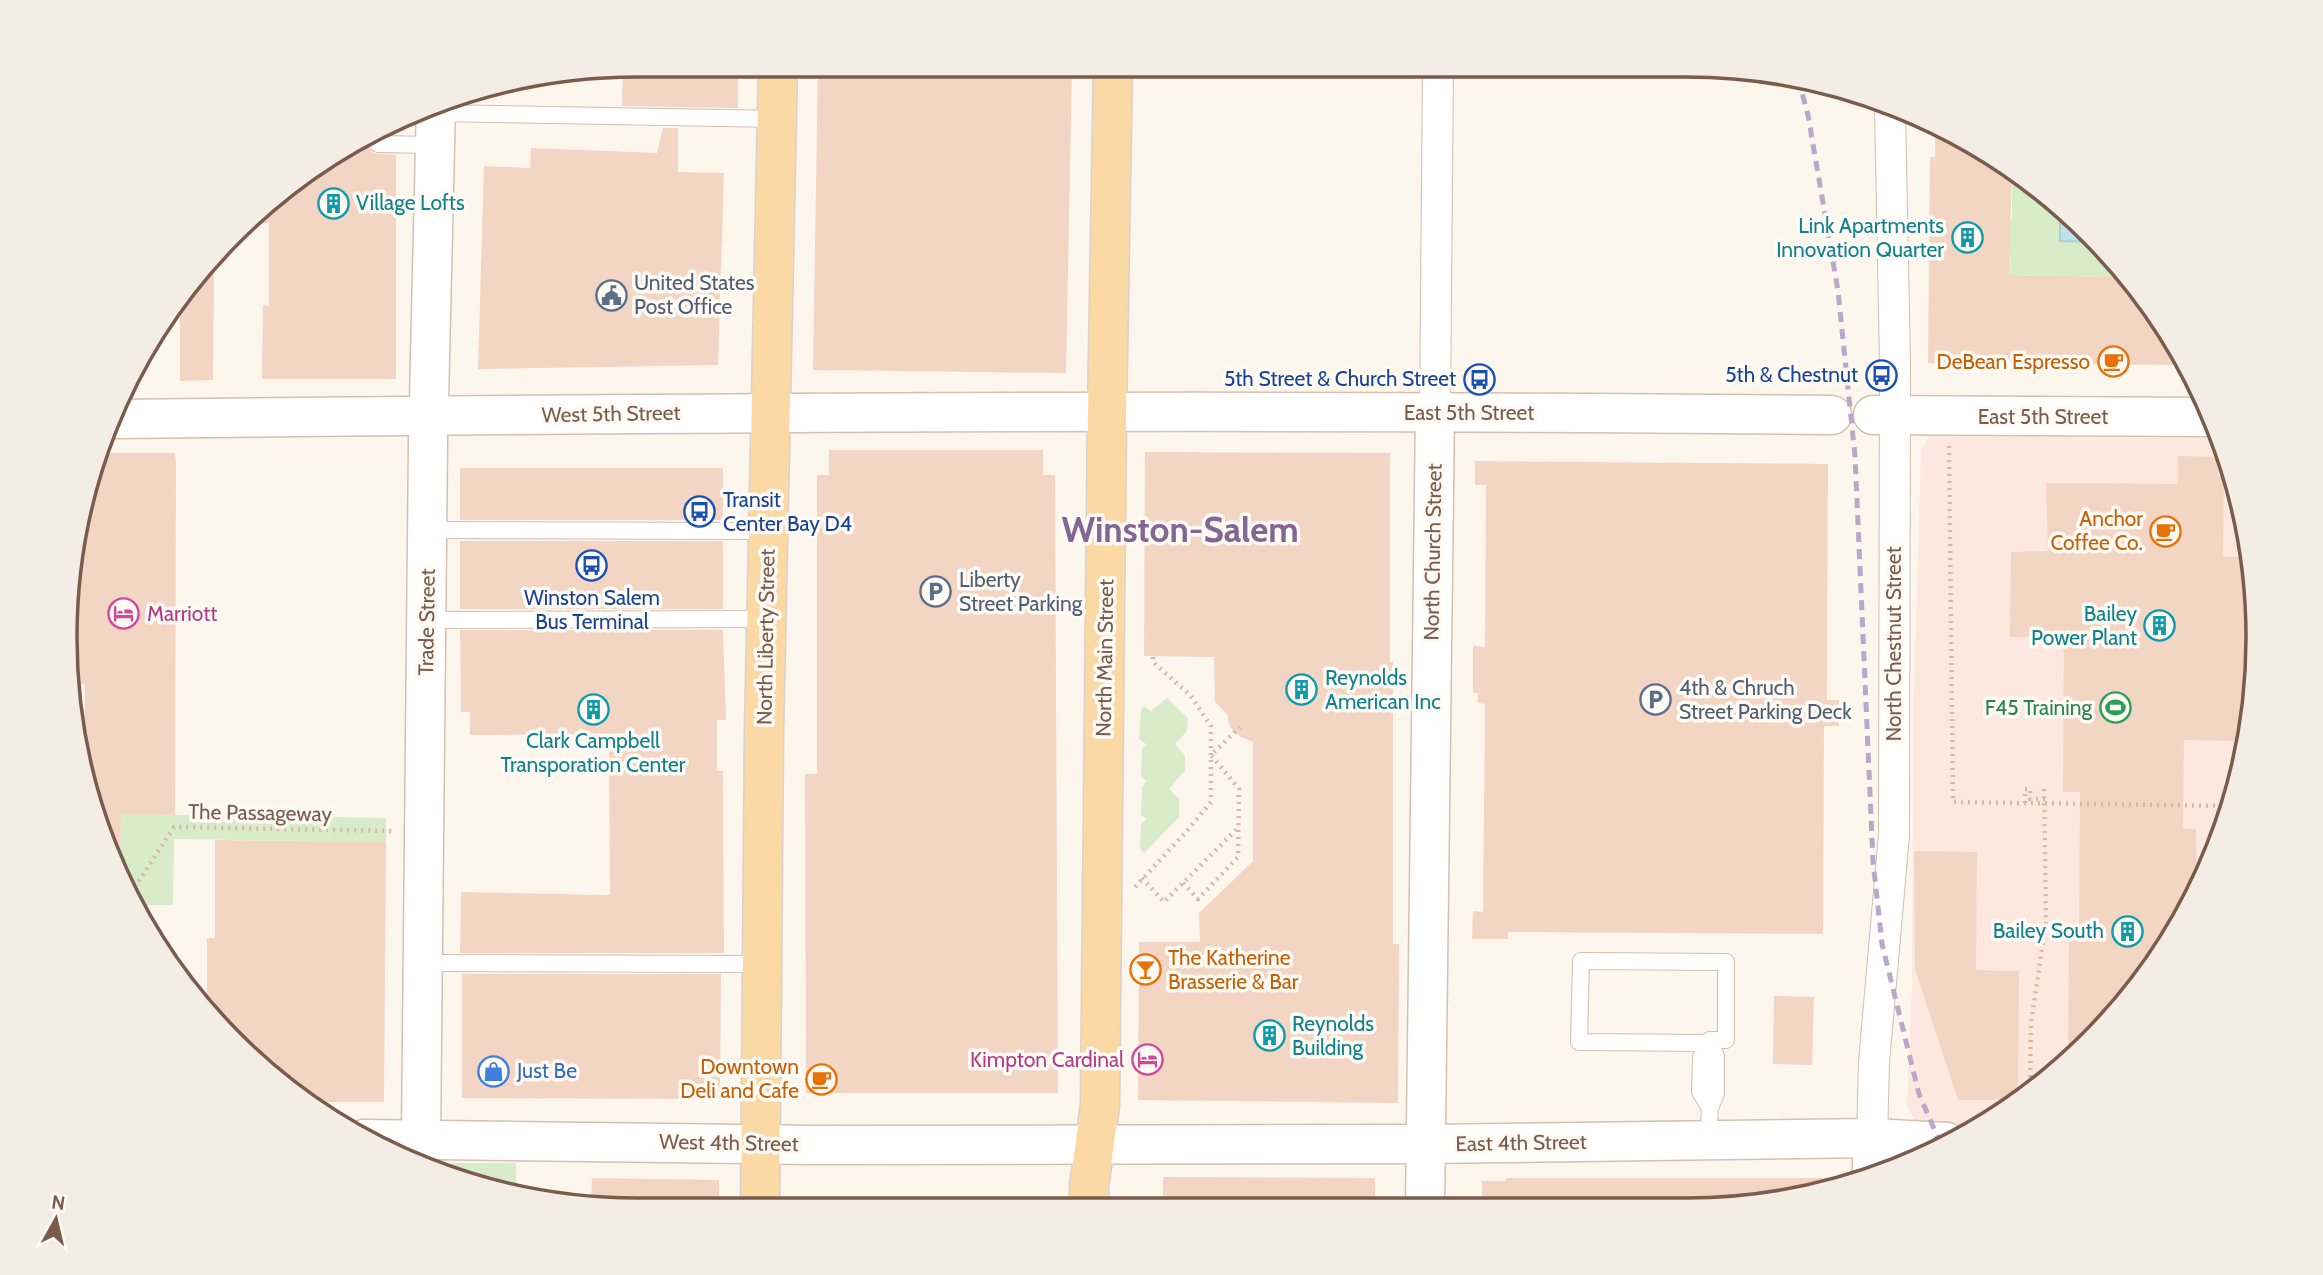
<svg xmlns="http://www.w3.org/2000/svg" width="2323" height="1275" font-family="Cabin,sans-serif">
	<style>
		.commercial { fill: #fde8e0 }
		.green { fill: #d8ecc9 }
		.water { fill: #bfe3e8; stroke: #a5d3da; stroke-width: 2 }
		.building { fill: #f3d5c3 }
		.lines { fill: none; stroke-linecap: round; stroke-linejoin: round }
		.lane-casing { stroke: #d1beb0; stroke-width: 18 }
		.street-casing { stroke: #d1beb0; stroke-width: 32 }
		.secondary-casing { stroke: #d6c0b0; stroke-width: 41 }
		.primary-casing { stroke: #dad1cd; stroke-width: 41 }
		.path { stroke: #d9b8a5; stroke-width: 4.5; stroke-dasharray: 2 5; stroke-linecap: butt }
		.lane { stroke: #fff; stroke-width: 16 }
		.street { stroke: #fff; stroke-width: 30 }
		.secondary { stroke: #fff; stroke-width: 38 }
		.primary { stroke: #fbd9a5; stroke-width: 38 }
		.rail { stroke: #b9a8c9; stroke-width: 5; stroke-dasharray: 10 7; stroke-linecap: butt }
		.path-bridge { stroke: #d9b8a5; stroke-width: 4.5; stroke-dasharray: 2 5; stroke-linecap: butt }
		.labels { text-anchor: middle; stroke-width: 7; stroke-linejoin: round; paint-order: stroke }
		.culture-label { font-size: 21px; fill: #0d838f; stroke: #fffaf3; text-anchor: start }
		.service-label { font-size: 21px; fill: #4e5e75; stroke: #fffaf3; text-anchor: start }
		.food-label { font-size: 21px; fill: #c56008; stroke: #fffaf3; text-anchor: end }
		.transit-label { font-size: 21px; fill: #164399; stroke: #fffaf3; text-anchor: end }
		.street-label { font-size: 21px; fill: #7a5c4d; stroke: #fffaf3 }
		.hotel-label { font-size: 21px; fill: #b23c85; stroke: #fffaf3; text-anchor: start }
		.leisure-label { font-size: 21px; fill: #27864d; stroke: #fffaf3; text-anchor: end }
		.shop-label { font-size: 21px; fill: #366cbe; stroke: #fffaf3; text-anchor: start }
		.town-label { font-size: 35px; font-weight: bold; fill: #846695; stroke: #fffaf3 }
		.rim { fill: none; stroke: #7a5c4d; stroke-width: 3.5 }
	</style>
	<rect width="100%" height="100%" fill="#fdf6ec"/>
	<polygon class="commercial" points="1929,436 2219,438 2239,489 2257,600 2253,712 2228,821 2182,924 2116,1015 2003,1114 1931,1150 1907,1106 1912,982 1913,722 1921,451"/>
	<g class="green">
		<polygon points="2012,170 2063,207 2129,277 2009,275 2010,257 2005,257 2006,220 2012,219"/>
		<polygon points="1167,698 1188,718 1187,731 1175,744 1185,755 1185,770 1169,789 1179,799 1179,817 1144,853 1140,848 1141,825 1146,819 1141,814 1142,787 1146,781 1141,776 1142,749 1146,744 1139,739 1141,711 1144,706 1151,711"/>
		<polygon points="121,814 386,818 386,842 174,839 173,905 138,905 120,875"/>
		<polygon points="422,1163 516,1163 517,1195 489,1191"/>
	</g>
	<polygon class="water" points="2060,205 2063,207 2096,242 2060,241"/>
	<g class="building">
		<polygon points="638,65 738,65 738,108 622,106 623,67"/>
		<polygon points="818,65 1072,65 1066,373 813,370"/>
		<polygon points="1935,126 1972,141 2012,170 2009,275 2129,277 2140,289 2187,365 1928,363 1930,157 1935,157"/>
		<polygon points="663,128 678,128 678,172 724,173 718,365 478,369 484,166 530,168 531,148 657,153"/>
		<polygon points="368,141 369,148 373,153 396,155 396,379 262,379 263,305 269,306 269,223 251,223 289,183"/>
		<polygon points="214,263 213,380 180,381 180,299"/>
		<polygon points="829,450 1043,450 1043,475 1055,475 1058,1093 806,1093 805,774 817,774 817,475 829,475"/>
		<polygon points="1145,452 1390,453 1390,662 1393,662 1393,944 1399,944 1398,1103 1138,1100 1139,942 1200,942 1199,913 1253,861 1253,742 1241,737 1230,727 1227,714 1215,702 1214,657 1144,656"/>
		<polygon points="101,453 175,453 176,464 175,815 121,814 120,870 117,870 108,857 84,754 85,684 68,684 66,675 84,490"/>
		<polygon points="2178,456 2217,457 2218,475 2224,475 2223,557 2250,557 2257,600 2253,712 2247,741 2184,740 2183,829 2196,829 2197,891 2182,924 2116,1015 2068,1058 2069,939 2079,939 2080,792 2063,792 2064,636 2010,637 2011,552 2048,551 2046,483 2178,484"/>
		<polygon points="1475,461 1828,464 1827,700 1839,700 1839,726 1824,726 1823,934 1508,932 1508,939 1472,939 1473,911 1483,912 1485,704 1478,703 1478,693 1473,693 1473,646 1485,647 1486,485 1475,485"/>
		<rect x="460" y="468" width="263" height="52"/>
		<rect x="460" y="541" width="263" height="68"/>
		<polygon points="460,630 723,630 726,720 717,720 717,771 723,771 724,953 460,953 461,892 610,895 609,734 470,735 470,712 461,712"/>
		<polygon points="215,840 386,842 384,1102 313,1102 207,1015 207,938 215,938"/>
		<polygon points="1914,851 1977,852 1976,970 2019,971 2018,1100 1958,1100 1915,969"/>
		<polygon points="462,974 721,974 720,1099 462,1098"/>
		<polygon points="1774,996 1814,997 1812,1065 1773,1064"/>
		<polygon points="1163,1177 1375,1178 1375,1207 1163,1207"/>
		<polygon points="592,1178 719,1180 719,1209 591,1208"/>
		<polygon points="1506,1178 1838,1178 1839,1187 1760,1205 1482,1206 1482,1181 1506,1181"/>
	</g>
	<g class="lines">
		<defs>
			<g id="lane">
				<polyline points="436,113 776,119"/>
				<polyline points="378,144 435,145"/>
				<polyline points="427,530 768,531"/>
				<polyline points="427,620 766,619"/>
				<polyline points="423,963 762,964"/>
				<polyline points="1710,1043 1579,1042 1581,961 1726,962 1726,1040 1710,1040 1701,1057 1700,1092 1710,1108"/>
				<polyline points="1708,1140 1710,1108 1716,1094 1716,1056 1710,1043"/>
			</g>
			<g id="street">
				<polyline points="1435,412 1438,66"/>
				<polyline points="1872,1138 1874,1062 1894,835 1895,364 1890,108"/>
			</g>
			<g id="secondary">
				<polyline points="1873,415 2212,417"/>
				<path d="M116,419C688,412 1260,409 1832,415"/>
				<polyline points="1872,1138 1872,1179"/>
				<polyline points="364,1139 811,1145 1426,1144 1872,1138 1947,1142"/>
				<polyline points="421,1139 428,442 436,104"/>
				<polyline points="1425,1206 1435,412"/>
			</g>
			<g id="primary">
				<polyline points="1089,1208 1089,1187 1100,1105 1107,413 1113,65"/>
				<polyline points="760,1209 764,732 778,65"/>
			</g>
		</defs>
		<use href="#lane" class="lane-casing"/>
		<use href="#street" class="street-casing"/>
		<use href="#secondary" class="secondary-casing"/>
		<use href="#primary" class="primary-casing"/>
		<g class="path">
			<polyline points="1949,446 1953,802 2232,806"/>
			<polyline points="2025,803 2025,789 2030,789 2030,799 2045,799"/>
			<polyline points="1142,878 1164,902 1238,828"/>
			<polyline points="1183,883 1198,899 1238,857 1239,789 1211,755 1240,727"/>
			<polyline points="1135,887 1186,832 1211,802 1211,726 1190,695 1153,662 1153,656"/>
			<polyline points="131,893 174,827 392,831"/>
		</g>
		<use href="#lane" class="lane"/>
		<use href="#street" class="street"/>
		<use href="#secondary" class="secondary"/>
		<use href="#primary" class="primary"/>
		<polyline class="rail" points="1798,78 1808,115 1838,291 1855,456 1873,861 1882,944 1919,1094 1941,1145"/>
		<polyline class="path-bridge" points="2030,1091 2031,1023 2046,922 2044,789"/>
	</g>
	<defs>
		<symbol id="building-ring" viewBox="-11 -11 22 22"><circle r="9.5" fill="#fffaf3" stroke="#0f9aa8" stroke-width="1.5"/><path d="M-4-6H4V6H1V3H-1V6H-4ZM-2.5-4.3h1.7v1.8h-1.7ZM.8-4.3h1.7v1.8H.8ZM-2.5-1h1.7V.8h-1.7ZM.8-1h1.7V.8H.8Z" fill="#0f9aa8"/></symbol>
		<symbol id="civic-ring" viewBox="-11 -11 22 22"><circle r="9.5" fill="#fffaf3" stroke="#5c6f8a" stroke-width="1.5"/><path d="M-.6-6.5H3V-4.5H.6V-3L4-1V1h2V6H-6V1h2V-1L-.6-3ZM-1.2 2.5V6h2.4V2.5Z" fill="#5c6f8a"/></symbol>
		<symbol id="cafe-ring" viewBox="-11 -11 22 22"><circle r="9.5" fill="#fffaf3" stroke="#e8710a" stroke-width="1.5"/><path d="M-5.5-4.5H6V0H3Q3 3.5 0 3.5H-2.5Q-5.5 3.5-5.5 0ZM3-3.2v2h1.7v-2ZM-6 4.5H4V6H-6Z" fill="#e8710a"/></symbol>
		<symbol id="bus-ring" viewBox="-11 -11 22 22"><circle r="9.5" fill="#fffaf3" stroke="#1a4fb4" stroke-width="1.5"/><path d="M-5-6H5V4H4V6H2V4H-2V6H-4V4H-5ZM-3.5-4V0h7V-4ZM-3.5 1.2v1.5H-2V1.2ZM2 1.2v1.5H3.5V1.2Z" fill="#1a4fb4"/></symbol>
		<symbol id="parking-ring" viewBox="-11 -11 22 22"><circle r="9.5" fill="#fffaf3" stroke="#5c6f8a" stroke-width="1.5"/><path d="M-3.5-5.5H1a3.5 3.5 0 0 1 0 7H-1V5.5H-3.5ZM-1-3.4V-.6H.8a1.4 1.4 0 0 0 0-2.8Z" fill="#5c6f8a"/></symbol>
		<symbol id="hotel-ring" viewBox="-11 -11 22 22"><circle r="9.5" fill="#fffaf3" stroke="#d1479c" stroke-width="1.5"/><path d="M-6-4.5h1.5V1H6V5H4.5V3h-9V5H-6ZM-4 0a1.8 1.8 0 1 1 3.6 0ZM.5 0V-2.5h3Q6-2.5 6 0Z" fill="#d1479c"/></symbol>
		<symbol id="stadium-ring" viewBox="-11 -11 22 22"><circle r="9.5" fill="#fffaf3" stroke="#2e9e5b" stroke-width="1.5"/><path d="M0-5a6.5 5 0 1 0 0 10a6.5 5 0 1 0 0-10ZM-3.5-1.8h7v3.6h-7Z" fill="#2e9e5b"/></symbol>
		<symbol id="bar-ring" viewBox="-11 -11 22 22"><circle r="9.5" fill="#fffaf3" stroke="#e8710a" stroke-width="1.5"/><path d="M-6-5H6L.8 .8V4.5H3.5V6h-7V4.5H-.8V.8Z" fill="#e8710a"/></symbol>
		<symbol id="shop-ring" viewBox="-11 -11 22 22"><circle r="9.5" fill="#fffaf3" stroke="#3f7fe0" stroke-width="1.5"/><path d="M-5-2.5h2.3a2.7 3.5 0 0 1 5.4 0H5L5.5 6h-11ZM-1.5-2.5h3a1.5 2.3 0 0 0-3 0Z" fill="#3f7fe0"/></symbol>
	</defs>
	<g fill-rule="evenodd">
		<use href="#building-ring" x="316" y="186" width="35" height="35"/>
		<use href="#building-ring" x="1950" y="220" width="35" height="35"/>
		<use href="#civic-ring" x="594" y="278" width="35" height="35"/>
		<use href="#cafe-ring" x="2096" y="344" width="35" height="35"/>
		<use href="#bus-ring" x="1864" y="358" width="35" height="35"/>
		<use href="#bus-ring" x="1462" y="362" width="35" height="35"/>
		<use href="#bus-ring" x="682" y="494" width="35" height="35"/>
		<use href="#cafe-ring" x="2148" y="514" width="35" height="35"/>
		<use href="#bus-ring" x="574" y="548" width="35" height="35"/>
		<use href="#parking-ring" x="918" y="574" width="35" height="35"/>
		<use href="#hotel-ring" x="106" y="596" width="35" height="35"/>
		<use href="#building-ring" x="2142" y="608" width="35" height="35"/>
		<use href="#building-ring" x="1284" y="672" width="35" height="35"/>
		<use href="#parking-ring" x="1638" y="682" width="35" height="35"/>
		<use href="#stadium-ring" x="2098" y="690" width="35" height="35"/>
		<use href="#building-ring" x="576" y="692" width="35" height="35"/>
		<use href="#building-ring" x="2110" y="914" width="35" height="35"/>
		<use href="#bar-ring" x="1128" y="952" width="35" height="35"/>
		<use href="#building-ring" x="1252" y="1018" width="35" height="35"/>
		<use href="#hotel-ring" x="1130" y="1042" width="35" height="35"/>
		<use href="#shop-ring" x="476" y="1054" width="35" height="35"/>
		<use href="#cafe-ring" x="804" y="1062" width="35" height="35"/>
	</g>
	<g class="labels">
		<g class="culture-label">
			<text x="356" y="210">Village Lofts</text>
			<text x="1944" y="233" text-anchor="end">Link Apartments<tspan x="1944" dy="24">Innovation Quarter</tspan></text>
			<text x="2137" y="621" text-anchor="end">Bailey<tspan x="2137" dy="24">Power Plant</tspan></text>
			<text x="1325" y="685">Reynolds<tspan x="1325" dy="24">American Inc</tspan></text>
			<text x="593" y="748" text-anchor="middle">Clark Campbell<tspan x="593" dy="24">Transporation Center</tspan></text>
			<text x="2104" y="938" text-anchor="end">Bailey South</text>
			<text x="1292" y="1031">Reynolds<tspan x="1292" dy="24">Building</tspan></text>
		</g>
		<g class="service-label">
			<text x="634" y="290">United States<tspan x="634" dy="24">Post Office</tspan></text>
			<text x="959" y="587">Liberty<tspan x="959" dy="24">Street Parking</tspan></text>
			<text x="1679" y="695">4th &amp; Chruch<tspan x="1679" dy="24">Street Parking Deck</tspan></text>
		</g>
		<g class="food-label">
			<text x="2090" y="369">DeBean Espresso</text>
			<text x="2143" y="526">Anchor<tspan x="2143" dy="24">Coffee Co.</tspan></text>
			<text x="1168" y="965" text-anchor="start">The Katherine<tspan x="1168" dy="24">Brasserie &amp; Bar</tspan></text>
			<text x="799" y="1074">Downtown<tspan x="799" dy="24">Deli and Cafe</tspan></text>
		</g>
		<g class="transit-label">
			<text x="1858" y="382">5th &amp; Chestnut</text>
			<text x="1456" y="386">5th Street &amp; Church Street</text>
			<text x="723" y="507" text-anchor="start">Transit<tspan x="723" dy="24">Center Bay D4</tspan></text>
			<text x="592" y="605" text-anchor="middle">Winston Salem<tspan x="592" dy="24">Bus Terminal</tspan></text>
		</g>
		<g class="street-label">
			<text x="1469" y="420">East 5th Street</text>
			<text transform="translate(611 414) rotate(-1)" y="7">West 5th Street</text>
			<text x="2043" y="424">East 5th Street</text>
			<text transform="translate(1433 552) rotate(-89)" y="7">North Church Street</text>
			<text transform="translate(427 622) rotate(-89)" y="7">Trade Street</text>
			<text transform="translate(766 637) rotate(-89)" y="7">North Liberty Street</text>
			<text transform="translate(1894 644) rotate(-90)" y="7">North Chestnut Street</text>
			<text transform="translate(1105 658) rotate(-89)" y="7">North Main Street</text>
			<text transform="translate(260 813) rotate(1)" y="7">The Passageway</text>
			<text transform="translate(729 1143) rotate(1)" y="7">West 4th Street</text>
			<text transform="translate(1521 1143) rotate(-1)" y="7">East 4th Street</text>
		</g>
		<g class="hotel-label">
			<text x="147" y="621">Marriott</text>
			<text x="1124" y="1067" text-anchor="end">Kimpton Cardinal</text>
		</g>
		<g class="leisure-label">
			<text x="2092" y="715">F45 Training</text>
		</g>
		<g class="shop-label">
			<text x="517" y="1078">Just Be</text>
		</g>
		<g class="town-label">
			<text x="1180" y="542">Winston-Salem</text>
		</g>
	</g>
	<path d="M0 0H2323V1275H0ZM637 77H1686A560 560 0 0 1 2246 637V638A560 560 0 0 1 1686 1198H637A560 560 0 0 1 77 638V637A560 560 0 0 1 637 77Z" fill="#f4ede6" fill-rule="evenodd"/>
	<path class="rim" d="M637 77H1686A560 560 0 0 1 2246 637V638A560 560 0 0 1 1686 1198H637A560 560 0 0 1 77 638V637A560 560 0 0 1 637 77Z"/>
	<g transform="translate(56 1219) rotate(8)" stroke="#fffaf3" stroke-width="5" paint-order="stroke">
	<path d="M0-5L12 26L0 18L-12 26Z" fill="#7a5c4d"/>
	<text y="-10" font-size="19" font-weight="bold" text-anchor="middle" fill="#7a5c4d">N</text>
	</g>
</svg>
